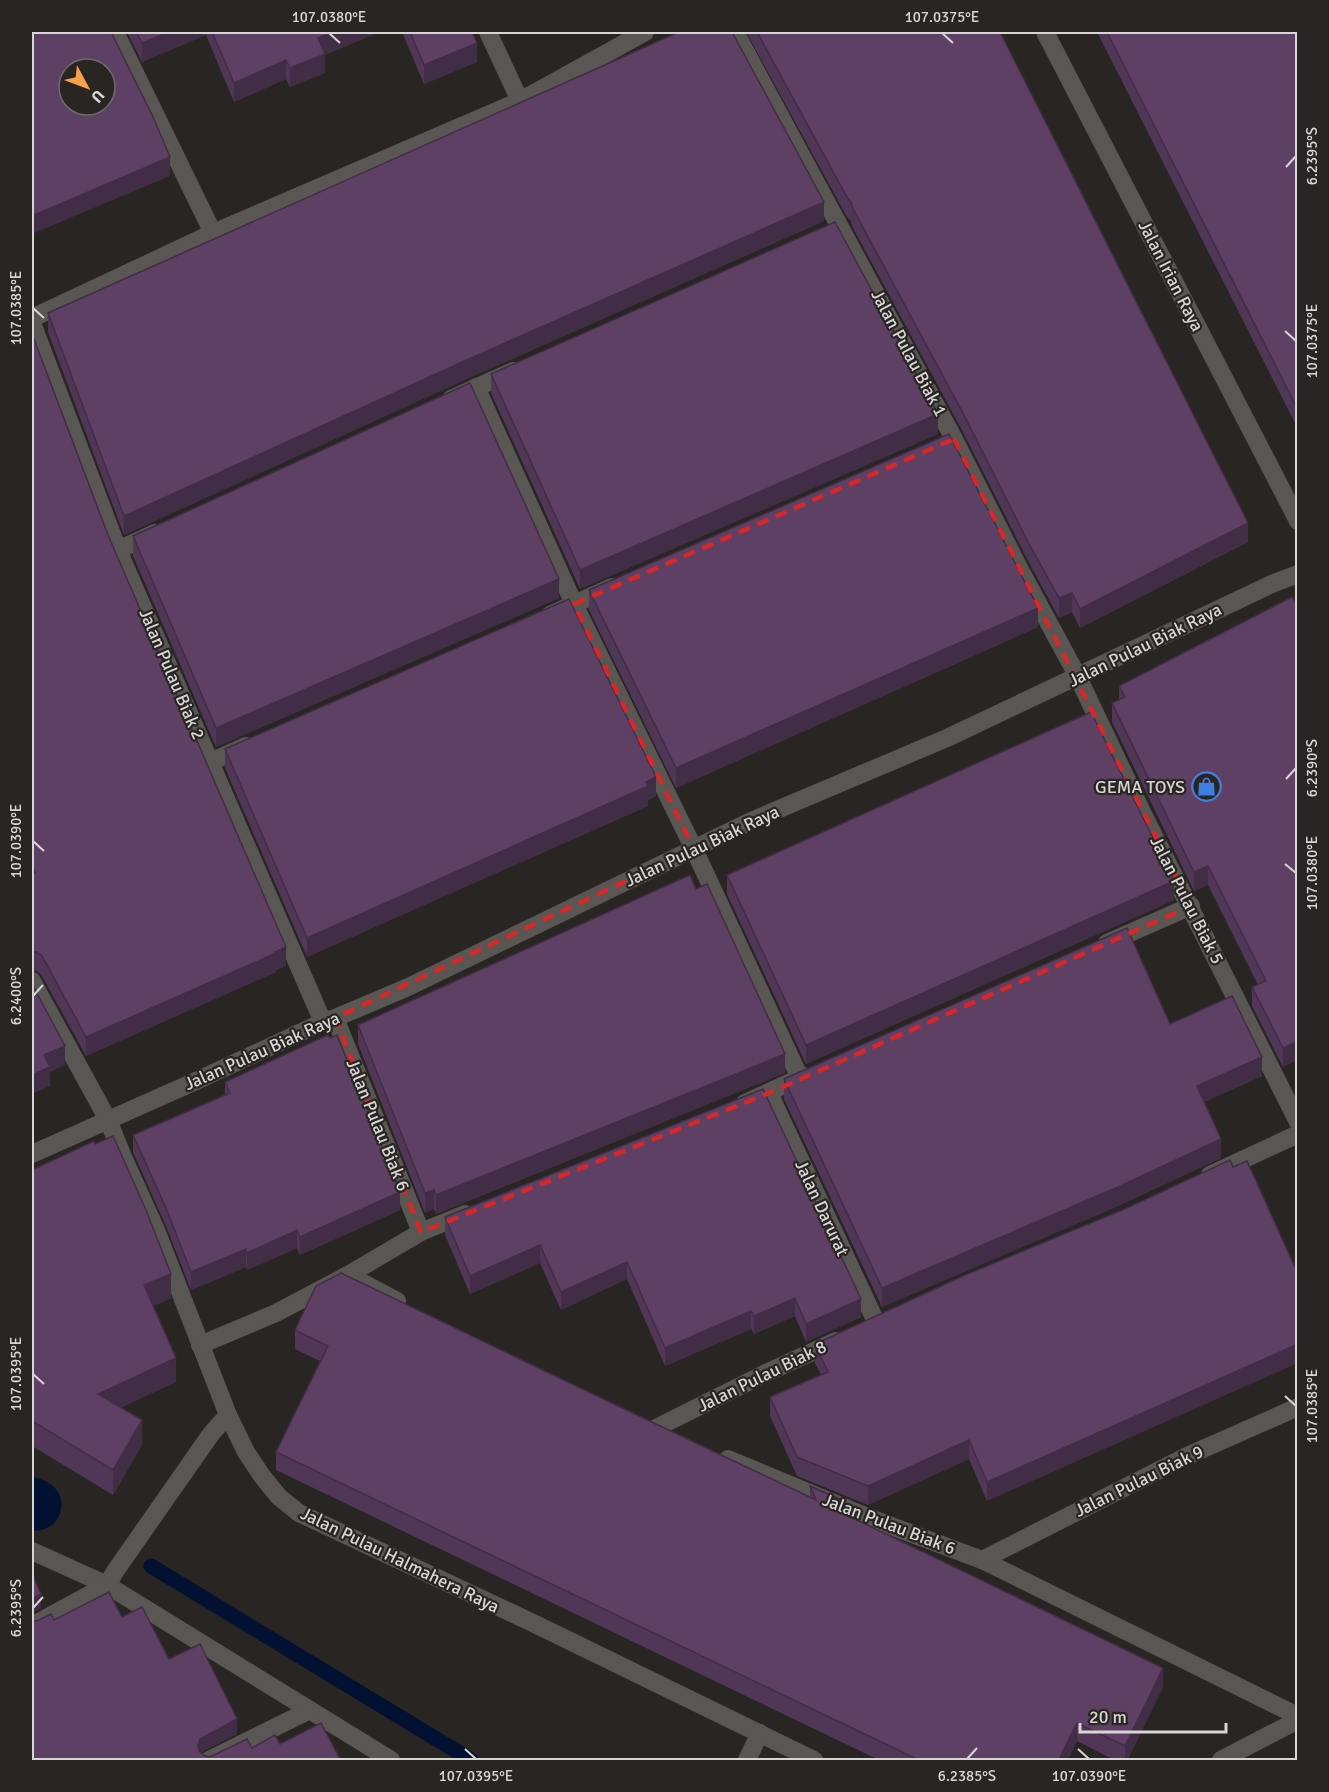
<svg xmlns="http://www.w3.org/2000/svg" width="1329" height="1792" font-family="Signika,sans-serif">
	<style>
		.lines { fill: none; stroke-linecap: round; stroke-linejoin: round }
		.stream { stroke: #021132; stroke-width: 15 }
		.canal { stroke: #021132; stroke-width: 51 }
		.minor { stroke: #595653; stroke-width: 18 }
		.wall { fill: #513757 }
		.shaded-wall { fill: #422d47 }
		.building { fill: #5e4065; stroke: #422d47; stroke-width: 1.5; fill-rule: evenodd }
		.marked { fill: none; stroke: #d62828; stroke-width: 4.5; stroke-dasharray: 12 8; stroke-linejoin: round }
		.ticks { fill: none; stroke: #d8d6d4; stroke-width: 2 }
		.labels { text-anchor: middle; stroke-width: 4.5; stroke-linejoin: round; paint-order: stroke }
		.street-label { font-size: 18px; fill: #d8d6d4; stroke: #282523 }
		.poi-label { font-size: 18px; fill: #d8d6d4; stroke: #282523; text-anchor: end }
		.neatline { fill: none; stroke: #d8d6d4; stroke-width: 2 }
		.ticks-label { font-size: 15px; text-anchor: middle; fill: #d8d6d4 }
	</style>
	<rect width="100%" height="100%" fill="#282523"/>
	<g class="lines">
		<polyline class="stream" points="151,1566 471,1760"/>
		<polyline class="canal" points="32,1503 36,1505"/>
		<g class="minor">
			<polyline points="115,32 213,233"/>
			<polyline points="488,32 520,101"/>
			<polyline points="735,32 954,439 1018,566 1078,677 1144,816 1298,1122"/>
			<polyline points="1045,32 1298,521"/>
			<polyline points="32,318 213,233 520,101 645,32"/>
			<polyline points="32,323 118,550 323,1022"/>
			<polyline points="476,387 574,604 694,849 800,1078"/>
			<polyline points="451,399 513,371"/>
			<polyline points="118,550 155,533"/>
			<polyline points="550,615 612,587"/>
			<polyline points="210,762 246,746"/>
			<polyline points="1107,943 1191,906"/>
			<polyline points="32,981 108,1120 123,1157 156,1230 228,1415 246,1452 262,1476 279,1497 299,1513 535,1624 814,1760"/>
			<polyline points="335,1018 421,1232"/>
			<polyline points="769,1093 876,1322"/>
			<polyline points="745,1103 804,1076"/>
			<polyline points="32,1154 196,1081 323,1022 335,1018 406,988 751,821 947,738 1274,583 1298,574"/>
			<polyline points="1210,1175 1298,1134"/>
			<polyline points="348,1275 397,1301"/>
			<polyline points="200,1345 276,1313 348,1275 421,1232 465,1214"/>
			<polyline points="654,1429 764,1374 836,1341"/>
			<polyline points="728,1459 870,1518 982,1560 1298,1716"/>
			<polyline points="32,1551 107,1585 391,1760"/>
			<polyline points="982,1560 1187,1456 1298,1407"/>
			<polyline points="107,1585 116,1570 211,1434 228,1415"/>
			<polyline points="32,1626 107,1585"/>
			<polyline points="209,1760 310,1710"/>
			<polyline points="747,1760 760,1733"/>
			<polyline points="1221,1760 1298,1720"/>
		</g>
	</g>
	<g class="wall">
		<polygon points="127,32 379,32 325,55 325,73 290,87 286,79 234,102 206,35 142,62"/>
		<polygon points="402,32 472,32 477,62 424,84"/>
		<polygon points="746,32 1000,32 1248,542 1080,628 1072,612 1059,618 1028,561 964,434 852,226 851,221 847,217"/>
		<polygon points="1097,32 1298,32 1298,429"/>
		<polygon points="824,221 471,377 124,535 48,332 48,313"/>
		<polygon points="32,334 108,535 286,966 276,970 276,972 86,1056 42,976 37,971 32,971"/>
		<polygon points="491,374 938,434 580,589 491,393"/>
		<polygon points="133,536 559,598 216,747 133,556"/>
		<polygon points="589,590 1038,627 676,788 589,610"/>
		<polygon points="1292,597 1283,1067 1252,1006 1252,987 1258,985 1208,885 1194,891 1112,722 1112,703 1119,700 1119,686"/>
		<polygon points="225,749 656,796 648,800 648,806 307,957 225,768"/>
		<polygon points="727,875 1174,900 806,1064 727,894"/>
		<polygon points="1170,1024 1262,1076 1204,1102 1221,1158 1118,1206 882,1307 784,1099 784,1079"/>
		<polygon points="358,1025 785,1073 436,1214 434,1209 425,1213 358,1044"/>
		<polygon points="225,1082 400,1210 300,1255 297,1248 247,1270 246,1267 191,1290 166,1226 133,1152 133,1135 225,1095"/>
		<polygon points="763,1089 861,1317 806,1342 795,1316 754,1334 751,1329 665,1366 627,1279 561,1310 540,1263 470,1294 445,1235 445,1217"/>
		<polygon points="1233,1167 987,1501 969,1459 868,1505 797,1476 770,1416 770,1397 821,1375 815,1363 815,1344"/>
		<polygon points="32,1170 171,1298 153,1306 176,1382 122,1407 142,1445 113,1495 32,1446"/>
		<polygon points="295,1330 576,1386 810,1497 810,1486 840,1511 1163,1687 1127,1761 1116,1761 1077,1741 1067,1761 881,1761 276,1470 276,1452 320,1361 295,1349"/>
	</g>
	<g class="shaded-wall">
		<polygon points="169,32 206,32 206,35 142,62 142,43"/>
		<polygon points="334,32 379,32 325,55 325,73 290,87 290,68 318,38"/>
		<polygon points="477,43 477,62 424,84 424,65"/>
		<polygon points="286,60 286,79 234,102 234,83"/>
		<polygon points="170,157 170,176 32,234 32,216"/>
		<polygon points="824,202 824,221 471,377 124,535 124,516 471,358"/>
		<polygon points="938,414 938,434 580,589 580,570"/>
		<polygon points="1248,523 1248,542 1080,628 1080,609"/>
		<polygon points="559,579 559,598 216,747 216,728"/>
		<polygon points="1072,593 1072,612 1059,618 1059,598"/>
		<polygon points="1038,608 1038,627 676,788 676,768"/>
		<polygon points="656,777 656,796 648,800 648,806 307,957 307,938"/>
		<polygon points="1208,866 1208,885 1194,891 1194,872"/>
		<polygon points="1174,881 1174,900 806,1064 806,1045"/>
		<polygon points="286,947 286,966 276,970 276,972 86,1056 86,1037"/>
		<polygon points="1298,1041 1298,1060 1283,1067 1283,1048"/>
		<polygon points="65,1046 65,1065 50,1072 50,1086 32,1094 32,1075 44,1055"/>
		<polygon points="785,1054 785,1073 436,1214 436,1195"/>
		<polygon points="1262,1057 1262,1076 1197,1105 1197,1086"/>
		<polygon points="1221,1139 1221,1158 1118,1206 882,1307 882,1288"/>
		<polygon points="434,1190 434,1209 425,1213 425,1193"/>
		<polygon points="400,1192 400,1210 300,1255 300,1237"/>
		<polygon points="297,1230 297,1248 247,1270 247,1253"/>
		<polygon points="540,1245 540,1263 470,1294 470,1276"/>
		<polygon points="246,1249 246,1267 191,1290 191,1272"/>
		<polygon points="627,1262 627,1279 561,1310 561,1292"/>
		<polygon points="171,1274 171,1298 144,1310 144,1285"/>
		<polygon points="795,1298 795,1316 754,1334 754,1316"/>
		<polygon points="861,1299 861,1317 806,1342 806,1324"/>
		<polygon points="751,1311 751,1329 665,1366 665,1348"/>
		<polygon points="1298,1344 1298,1363 987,1501 987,1482"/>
		<polygon points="176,1358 176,1382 98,1418 98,1394"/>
		<polygon points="142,1420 142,1445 113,1495 113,1470"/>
		<polygon points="969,1440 969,1459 868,1505 868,1486"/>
		<polygon points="840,1499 840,1518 826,1505"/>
		<polygon points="41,1594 41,1608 32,1613 32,1599"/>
		<polygon points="1163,1668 1163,1687 1127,1761 1125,1761 1125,1746"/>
		<polygon points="237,1719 237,1734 200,1753 198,1745 200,1739"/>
		<polygon points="1077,1723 1077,1741 1067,1761 1058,1761"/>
	</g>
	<g class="building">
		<path d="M32,32H111L154,119L170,157L32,216ZM69,69H105V105H69Z"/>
		<polygon points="136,32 169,32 142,43"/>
		<polygon points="212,32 334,32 318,38 325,54 290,68 286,60 234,83"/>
		<polygon points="410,32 472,32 477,43 424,65"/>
		<polygon points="679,32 732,32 824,202 471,358 124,516 48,313"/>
		<polygon points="757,32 1000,32 1248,523 1080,609 1072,593 1059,598 1028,542 964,415 852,207 851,202 847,197"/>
		<polygon points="1107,32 1298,32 1298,410"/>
		<polygon points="835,222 938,414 580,570 491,374"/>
		<polygon points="32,334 108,535 286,947 275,952 276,953 86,1037 42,956 37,952 32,952 32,875 35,873 32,865"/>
		<polygon points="470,383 559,579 216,728 133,536"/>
		<polygon points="949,434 1038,608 676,768 589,590"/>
		<polygon points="1292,597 1298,607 1298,1041 1283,1048 1252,987 1266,981 1208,866 1194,872 1112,703 1125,697 1119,686"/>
		<polygon points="569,599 656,777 646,782 648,786 307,938 225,749"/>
		<polygon points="1091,712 1174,881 806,1045 727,875"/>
		<polygon points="690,875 696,889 707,884 785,1054 436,1195 434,1190 425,1193 358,1025"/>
		<polygon points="1127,928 1170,1024 1232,996 1262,1057 1197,1086 1221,1139 1118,1187 882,1288 784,1079"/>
		<polygon points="32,984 65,1046 44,1055 50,1067 32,1075"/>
		<polygon points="328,1035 330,1038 337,1035 400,1192 300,1237 297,1230 247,1253 246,1249 191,1272 166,1208 133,1135 230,1093 225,1082"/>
		<polygon points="763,1089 861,1299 806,1324 795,1298 754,1316 751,1311 665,1348 627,1262 561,1292 540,1245 470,1276 445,1217"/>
		<polygon points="113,1136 146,1210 171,1274 144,1285 176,1358 98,1394 142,1420 113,1470 32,1421 32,1170 94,1141 95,1144"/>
		<polygon points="1230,1160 1233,1167 1247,1161 1298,1274 1298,1344 987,1482 969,1440 868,1486 797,1457 770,1397 828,1372 815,1344 963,1276 1127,1208"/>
		<polygon points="341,1273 576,1386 816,1500 810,1486 840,1499 826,1505 1163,1668 1125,1746 1077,1723 1058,1761 998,1761 995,1759 994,1761 921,1761 276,1452 328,1346 295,1330 316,1286"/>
		<polygon points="32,1574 41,1594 32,1599"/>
		<polygon points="109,1592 122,1617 142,1607 169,1659 200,1644 237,1719 200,1739 198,1745 199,1751 203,1755 209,1757 214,1755 247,1739 252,1748 275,1735 280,1744 321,1723 341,1761 32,1761 32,1621 37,1621 51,1614 54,1620"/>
	</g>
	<path class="marked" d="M954,439L1191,906L769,1093L421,1232L335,1018L694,849L574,604Z"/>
	<path class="ticks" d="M329,33L340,43M942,33L953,43M1286,167L1296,156M33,308L44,318M1285,331L1296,341M1286,779L1296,768M33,841L44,851M1285,864L1296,873M33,996L43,985M33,1374L44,1384M1285,1396L1296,1406M33,1608L43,1597M465,1749L476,1759M1078,1749L1089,1759M967,1759L977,1748"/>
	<defs>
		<symbol id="shop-ring" viewBox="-11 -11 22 22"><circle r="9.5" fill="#282523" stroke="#3f7fe0" stroke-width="1.5"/><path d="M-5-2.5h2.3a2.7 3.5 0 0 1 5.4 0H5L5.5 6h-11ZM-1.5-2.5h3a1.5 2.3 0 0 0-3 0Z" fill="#3f7fe0"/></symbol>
	</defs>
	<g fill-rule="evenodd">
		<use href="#shop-ring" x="1190" y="770" width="33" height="33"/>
	</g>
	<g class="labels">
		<g class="street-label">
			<text transform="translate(1171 276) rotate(63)" y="6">Jalan Irian Raya</text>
			<text transform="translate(909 353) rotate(62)" y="6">Jalan Pulau Biak 1</text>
			<text transform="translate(1145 645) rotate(-26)" y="6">Jalan Pulau Biak Raya</text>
			<text transform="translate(172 674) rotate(67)" y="6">Jalan Pulau Biak 2</text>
			<text transform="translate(702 846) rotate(-25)" y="6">Jalan Pulau Biak Raya</text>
			<text transform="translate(1187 900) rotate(63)" y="6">Jalan Pulau Biak 5</text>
			<text transform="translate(262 1051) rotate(-24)" y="6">Jalan Pulau Biak Raya</text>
			<text transform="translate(378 1125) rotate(68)" y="6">Jalan Pulau Biak 6</text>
			<text transform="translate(822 1208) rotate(65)" y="6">Jalan Darurat</text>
			<text transform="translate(762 1376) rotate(-26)" y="6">Jalan Pulau Biak 8</text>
			<text transform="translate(1139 1481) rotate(-26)" y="6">Jalan Pulau Biak 9</text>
			<text transform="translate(889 1524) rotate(21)" y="6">Jalan Pulau Biak 6</text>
			<text transform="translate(400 1560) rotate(26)" y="6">Jalan Pulau Halmahera Raya</text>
		</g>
		<g class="poi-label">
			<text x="1185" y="793">GEMA TOYS</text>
		</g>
	</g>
	<rect width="1329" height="1792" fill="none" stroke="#282523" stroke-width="66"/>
	<g transform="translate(87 87) rotate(131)"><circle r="28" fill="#282523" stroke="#6e6c6a" stroke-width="1.5"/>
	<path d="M0-4.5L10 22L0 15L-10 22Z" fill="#f8a04b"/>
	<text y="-9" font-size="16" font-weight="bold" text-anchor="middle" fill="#d8d6d4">U</text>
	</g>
	<path d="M1080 1723v9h146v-9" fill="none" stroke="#d8d6d4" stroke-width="3"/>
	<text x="1089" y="1723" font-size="18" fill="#d8d6d4" stroke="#282523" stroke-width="4.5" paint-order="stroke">20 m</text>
	<rect x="33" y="33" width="1263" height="1726" class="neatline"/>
	<g class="ticks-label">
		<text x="329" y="22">107.0380°E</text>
		<text x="942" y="22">107.0375°E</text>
		<text transform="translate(1312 156) rotate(-90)" y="5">6.2395°S</text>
		<text transform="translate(16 308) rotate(-90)" y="5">107.0385°E</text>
		<text transform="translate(1312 341) rotate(-90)" y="5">107.0375°E</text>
		<text transform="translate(1312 768) rotate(-90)" y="5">6.2390°S</text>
		<text transform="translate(16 841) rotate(-90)" y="5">107.0390°E</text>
		<text transform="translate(1312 873) rotate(-90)" y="5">107.0380°E</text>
		<text transform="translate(16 996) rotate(-90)" y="5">6.2400°S</text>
		<text transform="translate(16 1374) rotate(-90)" y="5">107.0395°E</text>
		<text transform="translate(1312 1406) rotate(-90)" y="5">107.0385°E</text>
		<text transform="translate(16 1608) rotate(-90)" y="5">6.2395°S</text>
		<text x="476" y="1781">107.0395°E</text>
		<text x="967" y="1781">6.2385°S</text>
		<text x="1089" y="1781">107.0390°E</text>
	</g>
</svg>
